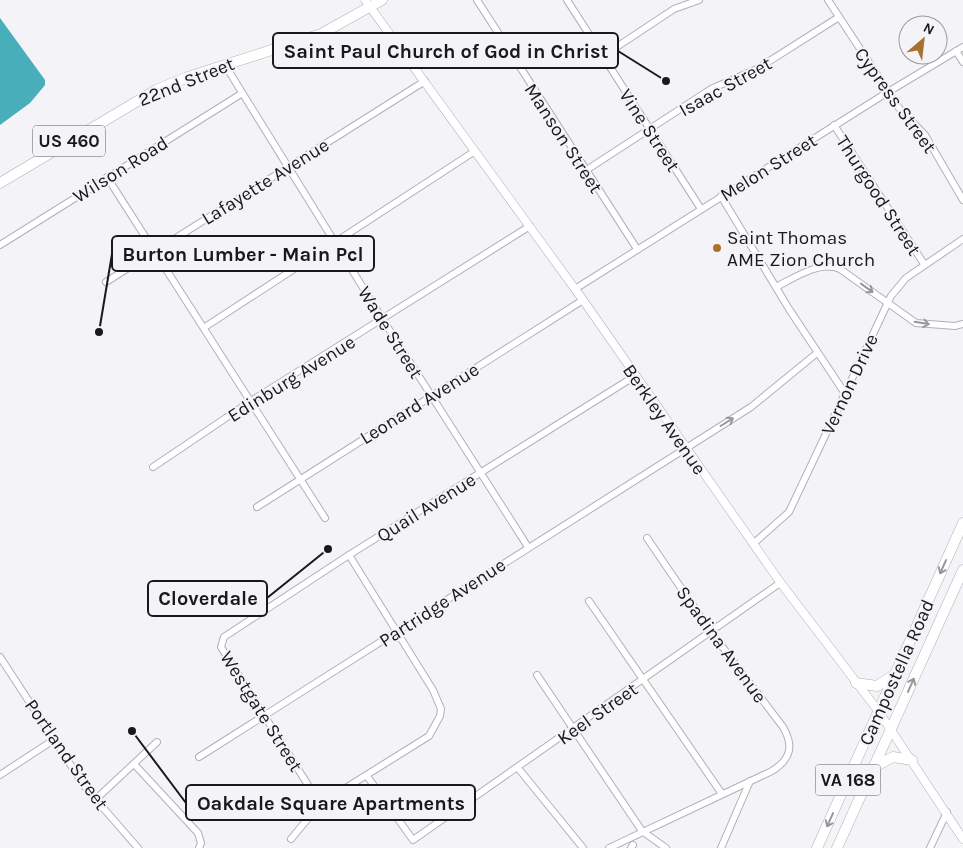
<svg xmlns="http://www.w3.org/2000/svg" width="963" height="848" font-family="Karla,sans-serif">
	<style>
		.water { fill: #47aeba }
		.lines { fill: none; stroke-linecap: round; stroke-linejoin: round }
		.minor-casing { stroke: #b2b0b4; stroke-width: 8 }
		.tertiary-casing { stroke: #b2b0b4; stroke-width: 9 }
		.primary-casing { stroke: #b2b0b4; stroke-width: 11 }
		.minor { stroke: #fff; stroke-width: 6 }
		.tertiary { stroke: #fff; stroke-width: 8 }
		.primary { stroke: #fff; stroke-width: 10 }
		.oneway { stroke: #989798 }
		.poi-dot { fill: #a8722d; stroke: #f4f3f7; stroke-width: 2 }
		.labels { text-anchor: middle; stroke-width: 4; stroke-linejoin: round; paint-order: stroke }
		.shield { fill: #f4f3f7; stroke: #5b5a5c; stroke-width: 1 }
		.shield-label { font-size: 18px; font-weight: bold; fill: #19181a }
		.street-label { font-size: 19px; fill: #19181a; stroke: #f4f3f7 }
		.poi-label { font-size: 19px; fill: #19181a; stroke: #f4f3f7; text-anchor: start }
		.leader { fill: none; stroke: #19181a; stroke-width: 2 }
		.callout-dot { fill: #19181a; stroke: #f4f3f7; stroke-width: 2 }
		.callout { fill: #f4f3f7; stroke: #19181a; stroke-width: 2 }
		.callout-label { font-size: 20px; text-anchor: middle; font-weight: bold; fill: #19181a }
	</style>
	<rect width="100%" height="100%" fill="#f4f3f7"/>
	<polygon class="water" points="0,18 45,80 45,85 30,103 0,125"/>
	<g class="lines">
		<defs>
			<g id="minor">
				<polyline points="477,0 637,249"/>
				<polyline points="567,0 701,209"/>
				<polyline points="828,0 899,108 925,135 963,200"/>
				<polyline points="956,51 963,62"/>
				<polyline points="603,56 674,9 699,0"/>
				<polyline points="225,65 383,320 528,547"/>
				<polyline points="834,125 924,264"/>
				<polyline points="585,171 711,89 757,69 839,17"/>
				<polyline points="107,177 325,518"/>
				<polyline points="721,196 789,309 844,392"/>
				<polyline points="0,245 241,94"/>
				<polyline points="106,282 425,81"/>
				<path d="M776,287C794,278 820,260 840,269L916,323L955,326L963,324"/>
				<polyline points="575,289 888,92 963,47"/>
				<polyline points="205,327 475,151"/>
				<polyline points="153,467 251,401 530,226"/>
				<polyline points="257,507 583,300"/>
				<polyline points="753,544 789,512 891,296 906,278 963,239"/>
				<polyline points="589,601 722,794"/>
				<polyline points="0,657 85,787 138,848"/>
				<polyline points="537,675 642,831 666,848"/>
				<polyline points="199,757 751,407 817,353"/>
				<polyline points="134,764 198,833 201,843 199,848"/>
				<polyline points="518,768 583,848"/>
				<polyline points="0,775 55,739"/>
				<polyline points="367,776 413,840 780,583"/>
				<polyline points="95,800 157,742"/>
				<polyline points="320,804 221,647 224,637 349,555 635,376"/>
				<polyline points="291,839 320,804 429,736 440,716 441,709 433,690 349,555"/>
				<path d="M609,848L772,771C791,759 794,746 783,727L711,632L647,538"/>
				<polyline points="631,848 633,845"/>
				<polyline points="721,848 750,781"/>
				<polyline points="930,848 947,812"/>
			</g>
			<polyline id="tertiary" points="365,0 583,300 780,582 879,712 963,839"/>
			<g id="primary">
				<polyline points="0,183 156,90 188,77 321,34 382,0"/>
				<polyline points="856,683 877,686 894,675"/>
				<polyline points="874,767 893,757 912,760"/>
				<polyline points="817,848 963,523"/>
				<polyline points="837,848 963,570"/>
			</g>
		</defs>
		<use href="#minor" class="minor-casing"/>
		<use href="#tertiary" class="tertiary-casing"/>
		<use href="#primary" class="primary-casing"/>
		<use href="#minor" class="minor"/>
		<use href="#tertiary" class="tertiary"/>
		<use href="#primary" class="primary"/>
	</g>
	<defs><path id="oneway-shaft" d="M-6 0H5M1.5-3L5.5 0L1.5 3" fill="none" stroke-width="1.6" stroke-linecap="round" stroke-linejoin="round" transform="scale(1.25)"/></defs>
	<g class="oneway">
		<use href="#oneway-shaft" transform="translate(867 288) rotate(36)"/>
		<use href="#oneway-shaft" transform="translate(922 323) rotate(10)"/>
		<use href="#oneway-shaft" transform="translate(727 422) rotate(-32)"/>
		<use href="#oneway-shaft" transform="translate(943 567) rotate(114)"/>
		<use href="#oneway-shaft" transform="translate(911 685) rotate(-66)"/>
		<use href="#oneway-shaft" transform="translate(830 820) rotate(114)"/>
	</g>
	<circle class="poi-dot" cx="717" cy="248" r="5"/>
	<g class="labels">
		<g class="shield">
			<rect x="33" y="125.5" width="72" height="31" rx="4"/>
			<rect x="815.5" y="764.5" width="65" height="31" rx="4"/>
		</g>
		<g class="shield-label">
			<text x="69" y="147">US 460</text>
			<text x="848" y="786">VA 168</text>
		</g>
		<g class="street-label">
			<text transform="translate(186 81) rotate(-22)" y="7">22nd Street</text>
			<text transform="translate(725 86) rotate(-29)" y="7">Isaac Street</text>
			<text transform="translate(896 100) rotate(54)" y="7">Cypress Street</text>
			<text transform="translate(650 130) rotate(57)" y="7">Vine Street</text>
			<text transform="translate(564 138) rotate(57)" y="7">Manson Street</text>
			<text transform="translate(768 167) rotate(-32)" y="7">Melon Street</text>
			<text transform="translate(120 169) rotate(-32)" y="7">Wilson Road</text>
			<text transform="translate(265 181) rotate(-32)" y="7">Lafayette Avenue</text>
			<text transform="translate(879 195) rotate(57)" y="7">Thurgood Street</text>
			<text transform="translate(391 332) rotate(58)" y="7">Wade Street</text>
			<text transform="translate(291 378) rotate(-32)" y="7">Edinburg Avenue</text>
			<text transform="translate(849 384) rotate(-65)" y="7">Vernon Drive</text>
			<text transform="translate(419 403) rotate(-32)" y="7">Leonard Avenue</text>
			<text transform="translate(665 419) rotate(55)" y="7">Berkley Avenue</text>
			<text transform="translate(426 507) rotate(-32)" y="7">Quail Avenue</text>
			<text transform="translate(442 602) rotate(-33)" y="7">Partridge Avenue</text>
			<text transform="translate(722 644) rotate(54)" y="7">Spadina Avenue</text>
			<text transform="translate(896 672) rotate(-66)" y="7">Campostella Road</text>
			<text transform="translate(262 711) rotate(58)" y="7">Westgate Street</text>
			<text transform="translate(597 713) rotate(-35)" y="7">Keel Street</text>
			<text transform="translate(67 754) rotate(55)" y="7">Portland Street</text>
		</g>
		<g class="poi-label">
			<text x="727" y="244">Saint Thomas<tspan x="727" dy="22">AME Zion Church</tspan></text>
		</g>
	</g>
	<path class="leader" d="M666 81L618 51M99 332L112 254M328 549L267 598M132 731L186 803"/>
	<g class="callout-dot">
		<circle cx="666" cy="81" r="5"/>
		<circle cx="99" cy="332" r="5"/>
		<circle cx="328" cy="549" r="5"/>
		<circle cx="132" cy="731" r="5"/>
	</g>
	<g class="callout">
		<rect x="273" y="33" width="345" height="35" rx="5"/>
		<rect x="112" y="236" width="262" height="35" rx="5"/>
		<rect x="148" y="581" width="119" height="35" rx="5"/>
		<rect x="186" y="785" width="289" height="35" rx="5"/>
	</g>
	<g class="callout-label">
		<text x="446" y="58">Saint Paul Church of God in Christ</text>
		<text x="243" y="261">Burton Lumber - Main Pcl</text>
		<text x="208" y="605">Cloverdale</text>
		<text x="331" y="810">Oakdale Square Apartments</text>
	</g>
	<g transform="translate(923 40) rotate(28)"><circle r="24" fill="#f4f3f7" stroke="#9c9b9f"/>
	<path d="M0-4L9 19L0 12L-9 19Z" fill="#a8722d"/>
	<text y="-8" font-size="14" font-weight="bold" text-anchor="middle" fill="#19181a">N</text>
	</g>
</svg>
